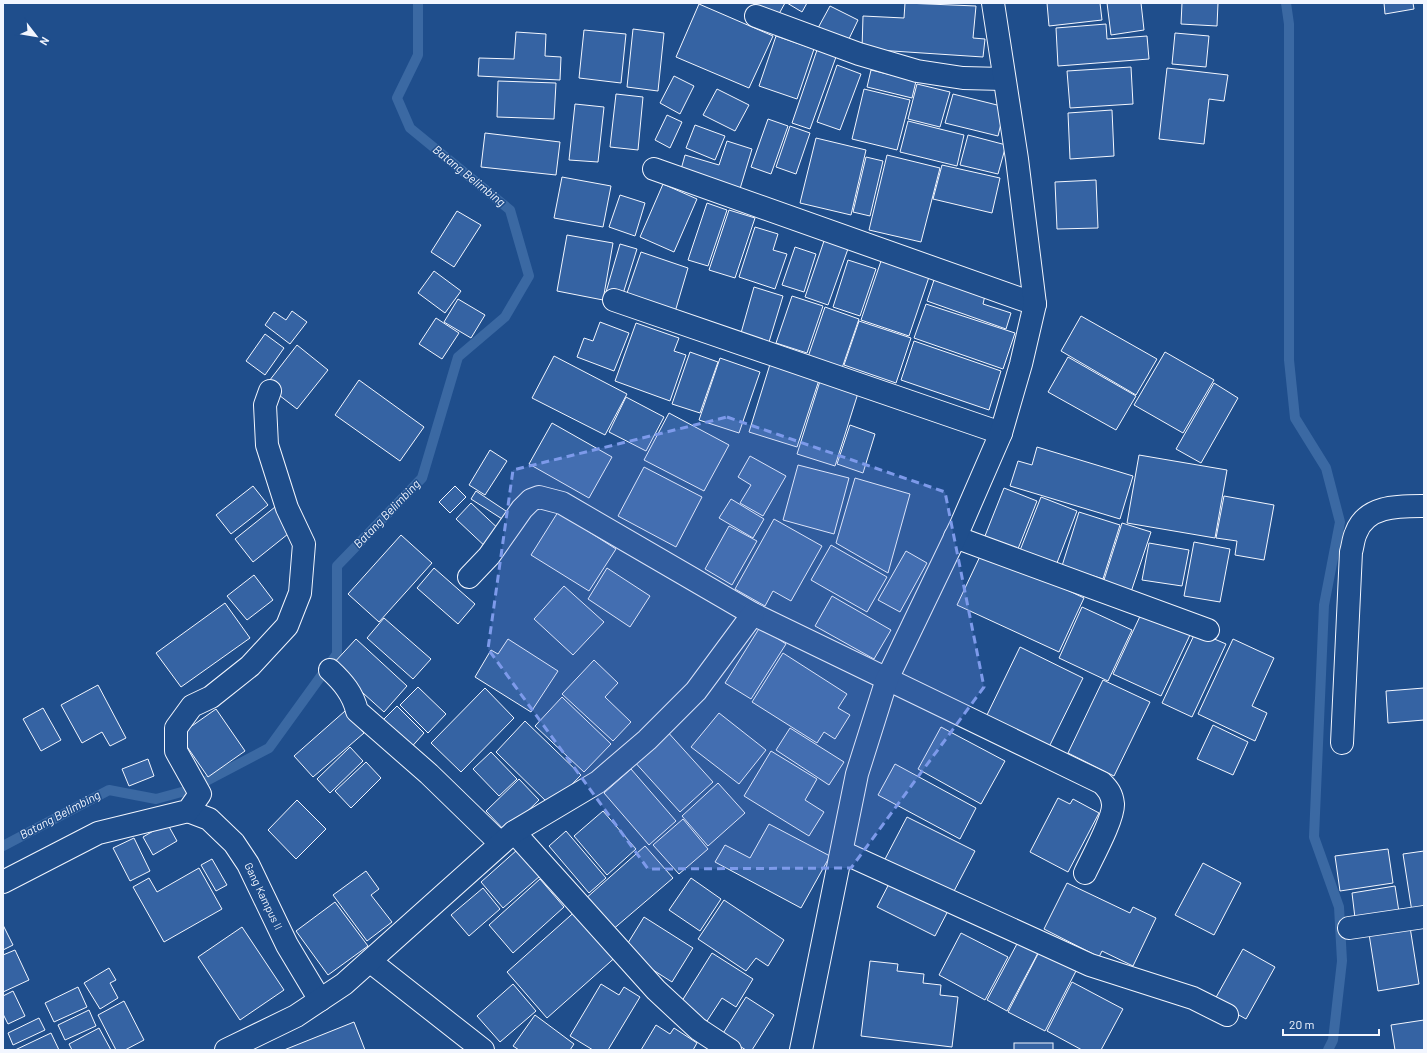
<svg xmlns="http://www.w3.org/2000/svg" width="1427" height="1053" font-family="Barlow,sans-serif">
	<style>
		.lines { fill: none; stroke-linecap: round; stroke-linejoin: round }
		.stream { stroke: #3b69a3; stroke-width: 10 }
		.building { fill: #3563a3; stroke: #f2f6ff }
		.minor-casing { stroke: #f2f6ff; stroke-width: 24 }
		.minor { stroke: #1f4e8c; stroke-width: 22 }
		.marked { fill: #7d9aea; fill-opacity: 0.2; stroke: #7d9aea; stroke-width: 3; stroke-dasharray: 8 5; stroke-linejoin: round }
		.labels { text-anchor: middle; stroke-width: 3; stroke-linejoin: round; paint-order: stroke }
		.street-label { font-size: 11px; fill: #f2f6ff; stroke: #1f4e8c }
		.water-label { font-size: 12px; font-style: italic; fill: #f2f6ff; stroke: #1f4e8c }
	</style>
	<rect width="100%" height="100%" fill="#1f4e8c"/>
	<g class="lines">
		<g class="stream">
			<polyline points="1286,3 1289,24 1289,360 1295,418 1326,468 1340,522 1324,605 1314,837 1339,907 1342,961 1333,1040 1328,1050"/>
			<polyline points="3,846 109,790 156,799 189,790 269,748 337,654 337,566 422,478 458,357 505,317 529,276 510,210 410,128 397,98 418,55 418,3"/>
		</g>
	</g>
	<g class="building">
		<polygon points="755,3 785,3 775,21 752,8"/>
		<polygon points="787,3 807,3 802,12"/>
		<polygon points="905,3 976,6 973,38 985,39 983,57 862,49 863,16 904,18"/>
		<polygon points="1047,3 1100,3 1102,20 1049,26"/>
		<polygon points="1107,3 1141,3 1144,30 1111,35"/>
		<polygon points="1182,3 1218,3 1217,26 1181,24"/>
		<polygon points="1384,3 1413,3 1414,9 1385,14"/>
		<polygon points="699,4 773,36 749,88 676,57"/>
		<polygon points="830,6 858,20 847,43 818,28"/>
		<polygon points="1106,24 1107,39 1147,36 1149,59 1058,66 1056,28"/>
		<polygon points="633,29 664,33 658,91 627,87"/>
		<polygon points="584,30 626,34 621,83 579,78"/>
		<polygon points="516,32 546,34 545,56 561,57 560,80 478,76 479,58 514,59"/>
		<polygon points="1175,33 1209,36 1206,67 1172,64"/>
		<polygon points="776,36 814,49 797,99 759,86"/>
		<polygon points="817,50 836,57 810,129 792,123"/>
		<polygon points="837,65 861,74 840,130 817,122"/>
		<polygon points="1131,67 1133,104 1070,108 1067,71"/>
		<polygon points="1167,68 1228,75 1224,101 1209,99 1204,144 1159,139"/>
		<polygon points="871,70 916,81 912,98 867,87"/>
		<polygon points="674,76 694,86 680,114 660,103"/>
		<polygon points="498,81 556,83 554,119 497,117"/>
		<polygon points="917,84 950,92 940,127 908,119"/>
		<polygon points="717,89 749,105 735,131 703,115"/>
		<polygon points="864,89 910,100 897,150 852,139"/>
		<polygon points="616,94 643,97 638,150 610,147"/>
		<polygon points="953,94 1005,107 998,136 945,123"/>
		<polygon points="575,104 604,107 598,162 569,160"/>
		<polygon points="1112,110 1114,156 1070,159 1068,113"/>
		<polygon points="667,115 682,122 670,148 655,140"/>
		<polygon points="768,119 788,126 771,174 751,167"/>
		<polygon points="908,121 964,135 957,166 900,152"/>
		<polygon points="695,125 725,136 715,160 686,148"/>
		<polygon points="790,126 810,133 796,174 776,167"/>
		<polygon points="485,133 560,142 556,175 481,167"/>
		<polygon points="968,135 1006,145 998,174 960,165"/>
		<polygon points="816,138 866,150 851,215 800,203"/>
		<polygon points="727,141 752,149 739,192 680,173 685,155 719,165"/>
		<polygon points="887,155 940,168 921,242 869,230"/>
		<polygon points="866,157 883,161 870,216 853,212"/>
		<polygon points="942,165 1000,178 992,213 933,199"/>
		<polygon points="562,177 611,186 603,227 554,218"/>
		<polygon points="1096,180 1098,228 1057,229 1055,182"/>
		<polygon points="663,184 697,199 674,252 640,237"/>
		<polygon points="620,195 645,203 635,236 609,227"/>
		<polygon points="707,203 727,210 708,266 688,260"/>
		<polygon points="729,210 755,218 735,278 709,270"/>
		<polygon points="457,211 481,225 454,267 431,252"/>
		<polygon points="755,227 778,234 773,250 787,254 775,289 739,277"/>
		<polygon points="567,235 613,243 603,300 557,291"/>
		<polygon points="825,238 849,246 828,305 805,297"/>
		<polygon points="620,244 637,249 622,297 606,292"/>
		<polygon points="795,247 816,254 804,292 782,285"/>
		<polygon points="641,252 688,268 675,312 626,296"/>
		<polygon points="848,260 876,269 860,316 833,307"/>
		<polygon points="881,261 929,277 909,336 861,320"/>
		<polygon points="434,271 461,291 445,313 418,293"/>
		<polygon points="936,274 986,291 983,304 1011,313 1006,329 927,301"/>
		<polygon points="754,287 783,296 769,342 741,333"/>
		<polygon points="792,296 823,306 807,353 776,343"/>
		<polygon points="458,299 485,315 471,338 444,322"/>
		<polygon points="926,304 1015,333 1003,369 914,338"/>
		<polygon points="825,307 859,319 841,371 807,360"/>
		<polygon points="292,311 307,322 290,344 265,325 274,312 286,320"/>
		<polygon points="1081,316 1157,359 1136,395 1061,351"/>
		<polygon points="436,318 459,333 442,359 419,344"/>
		<polygon points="859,321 911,338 896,383 844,365"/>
		<polygon points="600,322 629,333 614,371 577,357 584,338 593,341"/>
		<polygon points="636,323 679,338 674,351 686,355 670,401 615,381"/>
		<polygon points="265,334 284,348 265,375 246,361"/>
		<polygon points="914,341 1001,371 989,410 901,380"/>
		<polygon points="297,345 328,370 297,409 266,385"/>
		<polygon points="690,352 718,362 700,413 672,404"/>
		<polygon points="1165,352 1214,380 1183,433 1134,405"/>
		<polygon points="554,356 627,394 605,435 532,398"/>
		<polygon points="1068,357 1136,396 1116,430 1048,392"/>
		<polygon points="720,358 760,372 739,433 699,420"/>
		<polygon points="771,361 820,377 797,447 749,432"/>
		<polygon points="821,378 859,390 835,466 797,454"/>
		<polygon points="359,380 424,427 400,461 335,415"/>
		<polygon points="1214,383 1238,398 1201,463 1176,449"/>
		<polygon points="626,397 664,417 646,451 609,432"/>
		<polygon points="669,413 729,445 704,491 644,460"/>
		<polygon points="552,423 612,457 589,498 529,464"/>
		<polygon points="850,425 875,434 863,473 837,464"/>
		<polygon points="1037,447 1133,476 1120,519 1010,486 1018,461 1032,465"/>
		<polygon points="490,450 507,461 485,495 469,485"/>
		<polygon points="1139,455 1227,470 1215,538 1127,523"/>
		<polygon points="750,456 786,476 763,516 740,503 751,485 738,477"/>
		<polygon points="798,465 849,478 834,534 783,520"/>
		<polygon points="644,467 702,497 676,547 618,516"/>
		<polygon points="855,478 910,494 888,573 836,543"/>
		<polygon points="253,486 268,505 231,534 216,515"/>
		<polygon points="455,486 466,497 450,513 439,502"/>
		<polygon points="1004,488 1037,501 1014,559 981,546"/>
		<polygon points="476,491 515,517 510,524 471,499"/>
		<polygon points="1224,496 1274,505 1264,560 1235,555 1237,541 1216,538"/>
		<polygon points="1041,497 1077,511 1055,568 1019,553"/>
		<polygon points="731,499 764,519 753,538 719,518"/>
		<polygon points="471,503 504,534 489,550 456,519"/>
		<polygon points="275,507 293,530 253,562 235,539"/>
		<polygon points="558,512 616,549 589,591 531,555"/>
		<polygon points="1079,512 1120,525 1103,579 1062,566"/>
		<polygon points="774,519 822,546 791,601 773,591 765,606 735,589"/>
		<polygon points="1122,523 1151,532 1131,592 1103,583"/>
		<polygon points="729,526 757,541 732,585 705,569"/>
		<polygon points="401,535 432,563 379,622 348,594"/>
		<polygon points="1194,542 1230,549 1220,602 1184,596"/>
		<polygon points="1149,543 1189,550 1182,586 1142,580"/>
		<polygon points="831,545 887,577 867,612 811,580"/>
		<polygon points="983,550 1084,598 1059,652 957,605"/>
		<polygon points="906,551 927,563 900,612 878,600"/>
		<polygon points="434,568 475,604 458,624 417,588"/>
		<polygon points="607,568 650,596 630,627 588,599"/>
		<polygon points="254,575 273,600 247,620 227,596"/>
		<polygon points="564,586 604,622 573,655 534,619"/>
		<polygon points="832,596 891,630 874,659 815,626"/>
		<polygon points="225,603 250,638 181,687 156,653"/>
		<polygon points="1082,607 1132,630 1108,681 1059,658"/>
		<polygon points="1142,612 1190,635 1161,696 1113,674"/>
		<polygon points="384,618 431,659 413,679 367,638"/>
		<polygon points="760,627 786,644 751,699 725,683"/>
		<polygon points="1196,631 1226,644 1192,717 1162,703"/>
		<polygon points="356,639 407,686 384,712 332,665"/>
		<polygon points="508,639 558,671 531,712 475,677 491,650 498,654"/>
		<polygon points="1233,639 1274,658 1252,706 1267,713 1255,741 1198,714"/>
		<polygon points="1020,647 1083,678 1049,747 986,717"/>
		<polygon points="783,653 847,694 838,708 850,715 835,739 824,732 817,743 752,702"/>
		<polygon points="594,660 618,683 605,697 631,722 613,741 562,694"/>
		<polygon points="1103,680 1150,702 1114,776 1068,753"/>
		<polygon points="98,685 126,738 110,746 102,732 82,743 61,705"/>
		<polygon points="418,687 446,714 428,733 400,705"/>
		<polygon points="485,688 514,718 461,772 431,743"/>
		<polygon points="1424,688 1424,720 1388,723 1386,691"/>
		<polygon points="562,697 611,744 584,772 535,726"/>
		<polygon points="397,706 424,733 408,751 380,723"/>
		<polygon points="43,708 61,740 41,751 23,719"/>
		<polygon points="216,709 245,751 208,777 179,735"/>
		<polygon points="345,711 364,733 313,777 294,756"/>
		<polygon points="719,713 766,750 739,784 691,747"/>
		<polygon points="525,721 581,775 551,806 496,752"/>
		<polygon points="1213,725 1248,742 1233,775 1197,759"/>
		<polygon points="941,727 1005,761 981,804 918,769"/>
		<polygon points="790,728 844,762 829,785 776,750"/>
		<polygon points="665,729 713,782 680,812 632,759"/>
		<polygon points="350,747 363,761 330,793 317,779"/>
		<polygon points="771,751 817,779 805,800 824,812 809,836 744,796"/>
		<polygon points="491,752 517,779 499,796 473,769"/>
		<polygon points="148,759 154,776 129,786 122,769"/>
		<polygon points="366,762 381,778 351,808 335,791"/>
		<polygon points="895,764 976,808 960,839 878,795"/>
		<polygon points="631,769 676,821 649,845 604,793"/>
		<polygon points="519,779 539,800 506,832 486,811"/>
		<polygon points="718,783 745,813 708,846 682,816"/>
		<polygon points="1058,798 1070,804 1073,799 1099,813 1068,872 1030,852"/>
		<polygon points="297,800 326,829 296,859 268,830"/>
		<polygon points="603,811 636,849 607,875 574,836"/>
		<polygon points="907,817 975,851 952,895 884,861"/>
		<polygon points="683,819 708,849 679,874 653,845"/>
		<polygon points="167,823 177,841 153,855 143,837"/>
		<polygon points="769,824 830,856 801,908 715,862 725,845 750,858"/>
		<polygon points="566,831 606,878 589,893 549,846"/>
		<polygon points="134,838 150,871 130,881 113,848"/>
		<polygon points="645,846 673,878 611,931 584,900"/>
		<polygon points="1388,849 1393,883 1340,891 1335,856"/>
		<polygon points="517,850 540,876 503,908 481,882"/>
		<polygon points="1424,851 1424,910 1412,912 1403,854"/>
		<polygon points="212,859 227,885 216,891 201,865"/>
		<polygon points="1203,863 1241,883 1214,935 1175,915"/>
		<polygon points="199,868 222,909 164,942 133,887 149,878 157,892"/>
		<polygon points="366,871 379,889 371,895 392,922 367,941 333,895"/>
		<polygon points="691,878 721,899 700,931 669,910"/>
		<polygon points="892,878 950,907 935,936 877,907"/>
		<polygon points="540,879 564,907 513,953 489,925"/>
		<polygon points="1067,883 1130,913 1133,907 1156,918 1133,966 1102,951 1099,957 1044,929"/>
		<polygon points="1395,886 1399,912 1355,918 1352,893"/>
		<polygon points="483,888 500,909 469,936 451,915"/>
		<polygon points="724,900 784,940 768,966 756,958 746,971 698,939"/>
		<polygon points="335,902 368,946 328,975 296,931"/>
		<polygon points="579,908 619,954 547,1018 507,972"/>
		<polygon points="644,917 693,948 672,982 623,951"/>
		<polygon points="3,925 13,945 3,950"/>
		<polygon points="242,927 284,990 240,1020 198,957"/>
		<polygon points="1410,927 1419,984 1378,991 1369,934"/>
		<polygon points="961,933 1008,957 985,1000 939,975"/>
		<polygon points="1018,942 1038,953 1007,1011 987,1000"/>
		<polygon points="1243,949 1275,967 1246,1019 1214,1001"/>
		<polygon points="15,950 29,980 3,992 3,955"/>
		<polygon points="1039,952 1076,971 1045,1031 1008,1012"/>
		<polygon points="712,953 753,979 736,1007 722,998 707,1021 680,1004"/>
		<polygon points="870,961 898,964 897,971 924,974 923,983 941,985 940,995 958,997 952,1047 861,1036"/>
		<polygon points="109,968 116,980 110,983 118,998 100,1009 84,983"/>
		<polygon points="1072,982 1123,1009 1101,1050 1082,1050 1047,1031"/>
		<polygon points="513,984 536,1011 500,1042 477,1016"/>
		<polygon points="601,984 619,995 624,987 640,997 608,1050 593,1050 570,1036"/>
		<polygon points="78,987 87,1007 54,1022 45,1003"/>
		<polygon points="13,991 25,1016 8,1024 3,1014 3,996"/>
		<polygon points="746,997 774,1015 752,1050 746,1050 722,1035"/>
		<polygon points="124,1001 144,1040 125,1050 116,1050 98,1015"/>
		<polygon points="89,1010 96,1026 65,1040 58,1025"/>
		<polygon points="535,1015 574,1044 570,1050 519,1050 513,1046"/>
		<polygon points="39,1018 45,1030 13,1045 8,1033"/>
		<polygon points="1424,1020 1424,1050 1395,1050 1391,1025"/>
		<polygon points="354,1022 365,1050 284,1050"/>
		<polygon points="656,1025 670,1034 674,1028 697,1043 693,1050 641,1050"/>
		<polygon points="99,1028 111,1050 72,1050 69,1044"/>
		<polygon points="51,1033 59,1050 15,1050"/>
		<rect x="1014" y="1043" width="39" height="7"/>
	</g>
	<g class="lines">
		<defs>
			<g id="minor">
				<polyline points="756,16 859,54 917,71 963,78 1003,79"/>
				<polyline points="654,169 1035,304"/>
				<polyline points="614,300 1001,433"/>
				<polyline points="955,537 1208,630"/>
				<path d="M469,577L489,556L522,509L531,500L539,497L562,503L753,614L1102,783C1108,789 1112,794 1113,804C1114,818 1092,858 1085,873"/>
				<path d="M330,670C343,682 353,694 357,711L429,774L500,843"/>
				<path d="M1342,743L1351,552C1353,546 1353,539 1356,533C1366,505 1399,506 1424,506"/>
				<path id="s1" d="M188,811L209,819L234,843L248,864L287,945L320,1000"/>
				<polyline points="514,832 656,990 698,1029 730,1050"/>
				<polyline points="842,852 1090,965 1193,998 1227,1015"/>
				<polyline points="3,882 98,833 188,811 200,794 176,751 176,728 192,706 211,697 250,666 287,626 300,593 304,544 287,508 267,445 265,405 270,391"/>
				<polyline points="1349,928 1424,917"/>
				<polyline points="371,962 483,1050"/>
				<polyline points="226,1050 296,1016 344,984 514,832 598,782 647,740 696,691 753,614"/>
				<polyline points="801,1050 857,774 887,679 961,525 1001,433 1021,364 1035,304 1017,159 993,3"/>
			</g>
		</defs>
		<use href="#minor" class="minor-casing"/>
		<use href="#minor" class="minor"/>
	</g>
	<path class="marked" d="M727,417L945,492L984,687L851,868L648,869L488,649L513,470Z"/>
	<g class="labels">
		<g class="street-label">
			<text dy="4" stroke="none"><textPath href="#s1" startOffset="118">Gang Kampus II</textPath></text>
		</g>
		<g class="water-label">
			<text transform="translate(469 176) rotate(39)" y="4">Batang Belimbing</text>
			<text transform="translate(387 514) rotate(-46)" y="4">Batang Belimbing</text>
			<text transform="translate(60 815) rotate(-28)" y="4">Batang Belimbing</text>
		</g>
	</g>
	<rect width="1427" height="1053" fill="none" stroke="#f2f6ff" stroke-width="8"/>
	<g transform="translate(36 36) rotate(121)" stroke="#1f4e8c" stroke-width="3" paint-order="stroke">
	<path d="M0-3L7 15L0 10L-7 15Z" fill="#f2f6ff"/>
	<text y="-6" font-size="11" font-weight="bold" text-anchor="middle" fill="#f2f6ff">N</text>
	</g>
	<path d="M1283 1029v6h96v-6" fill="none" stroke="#f2f6ff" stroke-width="2"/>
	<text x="1289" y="1029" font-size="12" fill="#f2f6ff" stroke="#1f4e8c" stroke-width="3" paint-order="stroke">20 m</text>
</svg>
